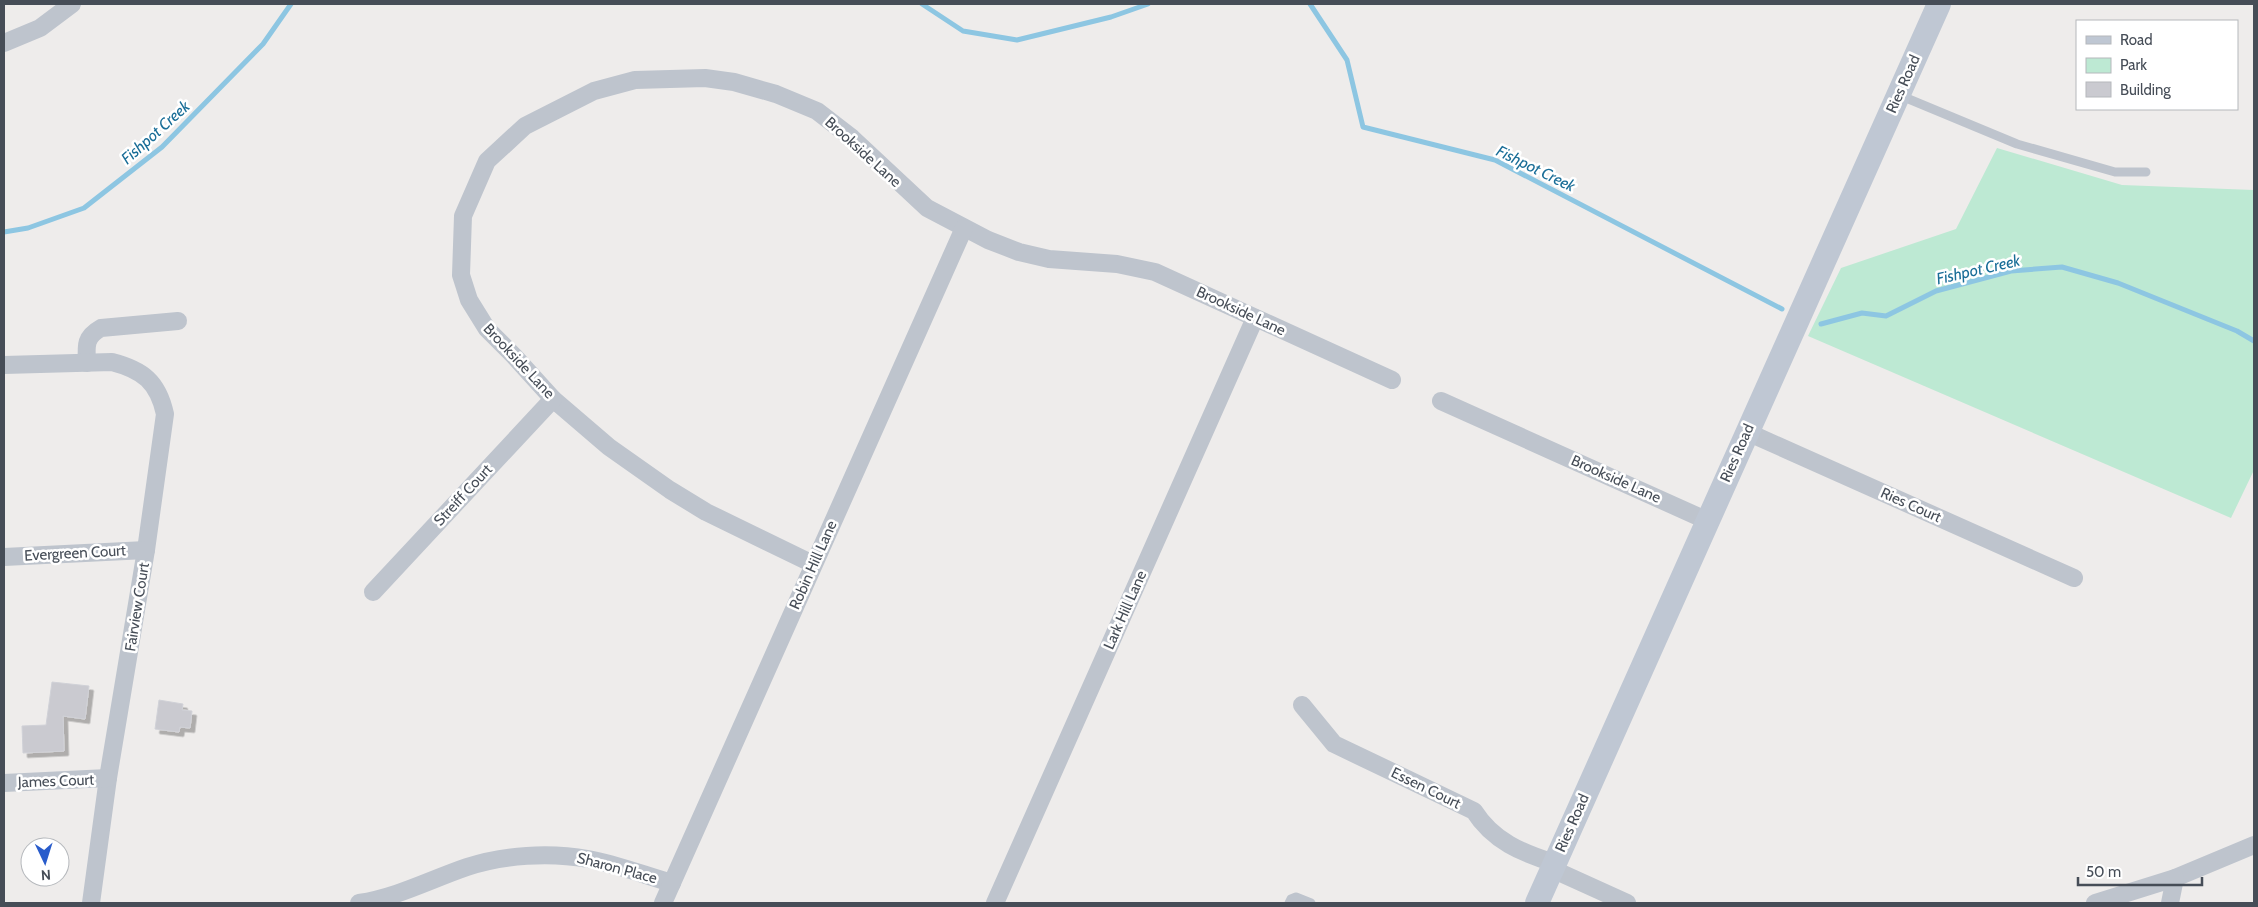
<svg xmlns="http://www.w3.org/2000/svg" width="2258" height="907" font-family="Cabin,sans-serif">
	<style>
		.green { fill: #bde9d3 }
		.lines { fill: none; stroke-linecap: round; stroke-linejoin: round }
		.stream { stroke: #8dc6e2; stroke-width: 5 }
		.building { fill: #cacad0; stroke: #d0d1d7; filter: url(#shadow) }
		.lane { stroke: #bec4cd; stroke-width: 9 }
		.street { stroke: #bec4cd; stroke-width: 18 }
		.secondary { stroke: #bfc7d3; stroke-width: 24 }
		.labels { text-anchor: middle; stroke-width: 5; stroke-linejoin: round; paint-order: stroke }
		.street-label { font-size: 15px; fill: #464d57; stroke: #fff }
		.water-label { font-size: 16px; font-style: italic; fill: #196d97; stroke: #fff }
	</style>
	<defs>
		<filter id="shadow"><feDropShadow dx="4.5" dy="4.5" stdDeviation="0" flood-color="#0004"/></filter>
	</defs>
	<rect width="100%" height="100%" fill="#eeeceb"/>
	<polygon class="green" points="1997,148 2122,185 2254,190 2254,470 2231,518 1808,336 1841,268 1956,229"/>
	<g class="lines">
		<g class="stream">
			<polyline points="922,4 963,31 1017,40 1111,17 1148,4"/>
			<polyline points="1310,4 1347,60 1363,127 1495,160 1782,309"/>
			<polyline points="4,232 28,228 84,208 162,147 263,44 291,4"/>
			<polyline points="1821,324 1862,313 1886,316 1936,291 2011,271 2062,267 2118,283 2237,331 2254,341"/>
		</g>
	</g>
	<g class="building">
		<polygon points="52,682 89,686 85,719 63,716 64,751 23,753 22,726 46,725"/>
		<polygon points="159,700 183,704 182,710 192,711 190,728 180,727 179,732 155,729"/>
	</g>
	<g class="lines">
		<g class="lane">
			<polyline points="1899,95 2017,144 2115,172 2146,172"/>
			<polyline points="1289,903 1291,899 1296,897 1311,903"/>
		</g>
		<g class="street">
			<polyline points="4,43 40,28 72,4"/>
			<path d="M87,363C86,345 85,337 101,328L178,321"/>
			<path d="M4,365L112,362C143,370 158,382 165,414L146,550L108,778L91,903"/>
			<polyline points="1441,401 1708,521"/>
			<polyline points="1747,432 2074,578"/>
			<polyline points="4,557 146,550"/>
			<polyline points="813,564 706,512 670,490 609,447 553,399 514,356 487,329 469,300 461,275 463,216 487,161 525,126 594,91 635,80 705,78 734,82 776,94 817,111 852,138 927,208 988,240 1019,252 1049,259 1117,264 1155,272 1392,380"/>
			<polyline points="373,592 553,399"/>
			<path d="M1302,705L1334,744L1474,811C1493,841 1522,853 1554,863"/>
			<polyline points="4,783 108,778"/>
			<polyline points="1552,869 1627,903"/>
			<path d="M359,903C398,897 429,880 467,867C504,855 549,852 588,859C616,864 644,875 672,883"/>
			<polyline points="663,903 964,228"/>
			<polyline points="995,903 1255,318"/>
			<polyline points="2095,903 2175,878 2254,845"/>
			<polyline points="2170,903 2175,878"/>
		</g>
		<polyline class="secondary" points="1537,903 1939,4"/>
	</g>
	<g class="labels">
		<g class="street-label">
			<text transform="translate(1903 84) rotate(-66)" y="5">Ries Road</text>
			<text transform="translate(863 152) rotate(42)" y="5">Brookside Lane</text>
			<text transform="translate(1241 311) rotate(25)" y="5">Brookside Lane</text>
			<text transform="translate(519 361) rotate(47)" y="5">Brookside Lane</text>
			<text transform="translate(1737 453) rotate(-66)" y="5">Ries Road</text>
			<text transform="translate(1616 479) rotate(24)" y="5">Brookside Lane</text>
			<text transform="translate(463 495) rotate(-47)" y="5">Streiff Court</text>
			<text transform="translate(1911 505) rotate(24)" y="5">Ries Court</text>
			<text transform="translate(75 553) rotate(-3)" y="5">Evergreen Court</text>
			<text transform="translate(813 565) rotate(-66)" y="5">Robin Hill Lane</text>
			<text transform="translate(137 607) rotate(-81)" y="5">Fairview Court</text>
			<text transform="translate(1125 610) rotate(-66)" y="5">Lark Hill Lane</text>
			<text transform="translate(56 781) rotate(-2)" y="5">James Court</text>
			<text transform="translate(1426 788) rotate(26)" y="5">Essen Court</text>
			<text transform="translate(1572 823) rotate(-66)" y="5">Ries Road</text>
			<text transform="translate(617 868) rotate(15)" y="5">Sharon Place</text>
		</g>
		<g class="water-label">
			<text transform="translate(155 132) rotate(-42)" y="6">Fishpot Creek</text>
			<text transform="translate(1536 168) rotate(26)" y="6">Fishpot Creek</text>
			<text transform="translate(1978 269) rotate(-13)" y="6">Fishpot Creek</text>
		</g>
	</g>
	<rect width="2258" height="907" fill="none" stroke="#464d57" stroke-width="10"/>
	<rect x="2076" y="20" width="162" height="90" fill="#ffffff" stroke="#b5b8bc"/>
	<rect x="2086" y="36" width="25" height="8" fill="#bfc7d3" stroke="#b5b8bc"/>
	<text x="2120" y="45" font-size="15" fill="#464d57">Road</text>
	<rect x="2086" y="58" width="25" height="15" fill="#bde9d3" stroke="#b5b8bc"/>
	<text x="2120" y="70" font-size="15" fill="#464d57">Park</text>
	<rect x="2086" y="82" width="25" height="15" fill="#cacad0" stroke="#b5b8bc"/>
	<text x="2120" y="95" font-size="15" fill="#464d57">Building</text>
	<g transform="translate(45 862) rotate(176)"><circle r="24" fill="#ffffff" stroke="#b5b8bc"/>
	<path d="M0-4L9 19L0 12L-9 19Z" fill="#295ccb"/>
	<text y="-8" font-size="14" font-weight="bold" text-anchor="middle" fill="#464d57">N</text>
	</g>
	<path d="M2078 877v8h124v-8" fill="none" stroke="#464d57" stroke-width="2.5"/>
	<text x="2086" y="877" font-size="15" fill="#464d57" stroke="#ffffff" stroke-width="4" paint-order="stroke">50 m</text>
</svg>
